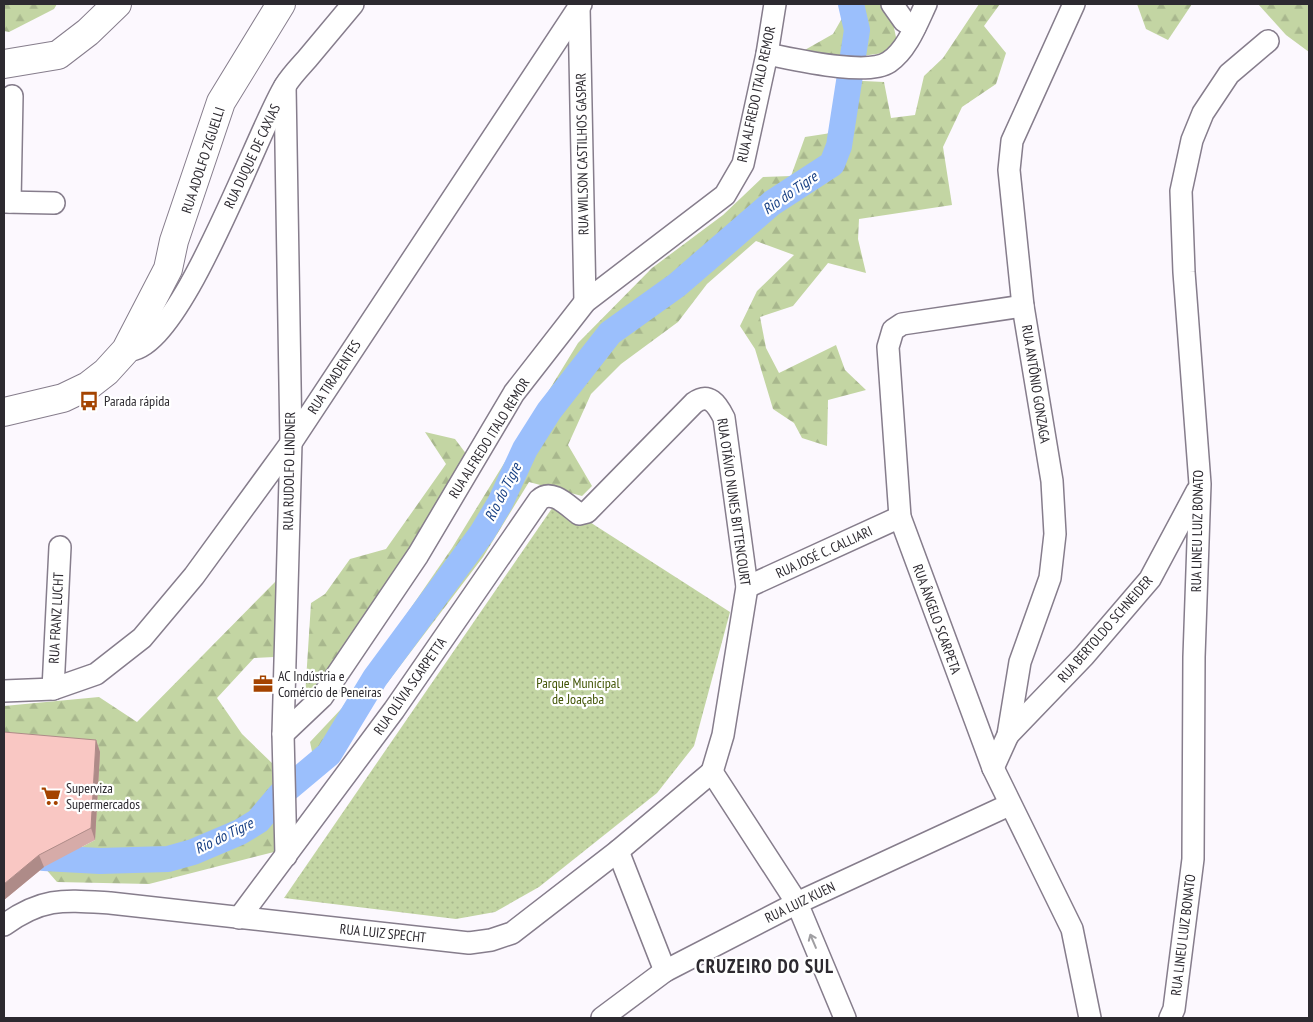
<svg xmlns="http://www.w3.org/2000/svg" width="1313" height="1022" font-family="'PT Sans Narrow',sans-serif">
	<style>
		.forest { fill: url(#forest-firs) }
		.park { fill: url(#park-dots) }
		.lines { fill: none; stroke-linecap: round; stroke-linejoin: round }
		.river { stroke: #9bbffc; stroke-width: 26 }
		.minor-casing { stroke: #867d8c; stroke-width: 24 }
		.major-casing { stroke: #867d8c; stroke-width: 30 }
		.minor { stroke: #fff; stroke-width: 21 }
		.major { stroke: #fff; stroke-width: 28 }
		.wall { fill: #d6aba8 }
		.shaded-wall { fill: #ae8b88 }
		.building { fill: #f9c7c3; stroke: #ae8b88 }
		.oneway { stroke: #a09fa2 }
		.labels { text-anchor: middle; stroke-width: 4.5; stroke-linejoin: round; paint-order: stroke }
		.street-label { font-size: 14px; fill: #2d2a30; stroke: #fff }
		.poi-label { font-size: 14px; fill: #2d2a30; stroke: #fff; text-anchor: start }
		.park-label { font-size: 14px; fill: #435607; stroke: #fff }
		.water-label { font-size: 15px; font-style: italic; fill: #153e83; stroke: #fff }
		.district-label { font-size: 19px; font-weight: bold; letter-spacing: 1px; fill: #2d2a30; stroke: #fff }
	</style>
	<defs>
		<pattern id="forest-firs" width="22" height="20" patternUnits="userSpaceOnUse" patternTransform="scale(1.25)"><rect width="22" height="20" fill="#c3d5a3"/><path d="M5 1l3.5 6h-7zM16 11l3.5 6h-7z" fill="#a8b78d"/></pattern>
		<pattern id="park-dots" width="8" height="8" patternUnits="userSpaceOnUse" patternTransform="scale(1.25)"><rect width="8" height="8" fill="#c3d5a3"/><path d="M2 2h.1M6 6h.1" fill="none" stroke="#a8b78d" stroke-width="1.8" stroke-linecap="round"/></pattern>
	</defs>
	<rect width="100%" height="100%" fill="#fcf8fe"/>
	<g class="forest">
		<polygon points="4,4 57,4 54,9 9,32 4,31"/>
		<polygon points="842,4 889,4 897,42 891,52 847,58 803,51 833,34 845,13"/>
		<polygon points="979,4 1000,4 984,26 1006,53 996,84 962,107 943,147 952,205 859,219 858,239 866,273 828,263 793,306 760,317 766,348 779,373 836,345 845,370 866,390 828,400 827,446 802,438 794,423 773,409 755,349 740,326 757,291 794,255 756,241 707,284 678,322 621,364 591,394 568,445 592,486 582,496 529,482 483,557 317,775 310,742 342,708 452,548 578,343 652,268 723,215 763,177 791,176 805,137 831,133 843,80 884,82 891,118 915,115 924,76 943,58"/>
		<polygon points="1137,4 1192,4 1168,40 1146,29"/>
		<polygon points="1258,4 1309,4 1309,52 1286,35"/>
		<polygon points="425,432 455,439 470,459 304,712 311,603 325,594 350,559 386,549 446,464"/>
		<polygon points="276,581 277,612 274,657 254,658 217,698 242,734 274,765 274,852 149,884 57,882 44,867 95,840 4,744 4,706 99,697 137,722"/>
	</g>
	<polygon class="park" points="557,501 730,612 694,746 657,793 539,887 495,912 456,919 284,898"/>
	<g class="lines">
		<polyline class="river" points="44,858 100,861 168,859 193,852 240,832 258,821 280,795 329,754 375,678 482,533 500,503 525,449 549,411 610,333 677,285 772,203 832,164 839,146 857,30 851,4"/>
		<defs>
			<g id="minor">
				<polyline points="892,4 904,21 915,27"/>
				<polyline points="579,7 585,302"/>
				<path d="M767,54C793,59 867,77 889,62C907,50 917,23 926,4"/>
				<polyline points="285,86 291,443 283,734 286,856"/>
				<polyline points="4,202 54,203"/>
				<polyline points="10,202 12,96"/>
				<polyline points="1023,306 902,324 893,330 888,347 900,517 993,768 1072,929 1090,1018"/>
				<path d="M126,350C179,357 258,128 285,86C291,76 299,68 307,59C322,41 338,22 353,4"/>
				<polyline points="747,587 900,517"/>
				<polyline points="53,689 60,547"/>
				<polyline points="4,691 53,689 96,674 142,638 194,576 291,443 581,4"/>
				<polyline points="283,734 322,697 418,555 514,393 585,302 725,195 743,164 767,54 775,4"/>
				<polyline points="1008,735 1084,656 1150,579 1197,491"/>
				<polyline points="993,768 1008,735 1020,662 1050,578 1055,534 1052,481 1023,306 1009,170 1012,141 1074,4"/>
				<polyline points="712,772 797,903 845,1018"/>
				<polyline points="618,851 665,971"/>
				<path d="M239,918L394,710L539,500C552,488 568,506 579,514L587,512L694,403C709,392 717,404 724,418L747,587L723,735L712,772"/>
				<path d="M4,925C43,897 64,900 110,903L469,943L491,940L512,933L618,851L712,772"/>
				<polyline points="602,1018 665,971 797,903 1009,805"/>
				<polyline points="1170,1018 1174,1009 1193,859 1194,657 1200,484 1184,272 1181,191 1192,140 1203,113 1229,74 1268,41"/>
			</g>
			<g id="major">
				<polyline points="4,64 58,55 88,32 117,4"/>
				<polyline points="4,412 63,398 88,386 106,372 126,350 168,269 174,241 221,102 281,4"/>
			</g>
		</defs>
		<use href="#minor" class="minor-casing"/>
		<use href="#major" class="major-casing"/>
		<use href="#minor" class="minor"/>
		<use href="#major" class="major"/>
	</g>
	<polygon class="wall" points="96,740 100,752 95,840 44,867 4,900"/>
	<g class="shaded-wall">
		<polygon points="96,740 100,752 95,840 91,828"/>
		<polygon points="39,855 44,867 4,900 4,884"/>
	</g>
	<polygon class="building" points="4,732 96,740 91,828 39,855 4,884"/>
	<defs><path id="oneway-shaft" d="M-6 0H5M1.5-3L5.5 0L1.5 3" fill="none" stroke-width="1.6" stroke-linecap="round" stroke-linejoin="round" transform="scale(1.25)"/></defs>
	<use class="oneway" href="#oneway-shaft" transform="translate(813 941) rotate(-113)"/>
	<defs>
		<symbol id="bus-bare" viewBox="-9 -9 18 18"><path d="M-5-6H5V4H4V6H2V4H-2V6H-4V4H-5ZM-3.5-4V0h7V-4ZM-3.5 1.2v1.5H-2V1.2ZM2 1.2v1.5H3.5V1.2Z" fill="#a44300" stroke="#fff" stroke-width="2.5" paint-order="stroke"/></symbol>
		<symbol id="office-bare" viewBox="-9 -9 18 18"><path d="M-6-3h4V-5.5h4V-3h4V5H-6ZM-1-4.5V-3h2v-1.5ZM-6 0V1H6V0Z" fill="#a44300" stroke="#fff" stroke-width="2.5" paint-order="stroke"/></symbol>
		<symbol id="supermarket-bare" viewBox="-9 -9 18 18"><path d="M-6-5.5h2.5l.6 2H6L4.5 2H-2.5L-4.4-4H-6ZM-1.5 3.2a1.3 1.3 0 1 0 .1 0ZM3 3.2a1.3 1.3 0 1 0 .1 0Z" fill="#a44300" stroke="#fff" stroke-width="2.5" paint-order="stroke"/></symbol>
	</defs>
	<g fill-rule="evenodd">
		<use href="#bus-bare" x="75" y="387" width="28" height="28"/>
		<use href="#office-bare" x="249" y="670" width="28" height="28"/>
		<use href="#supermarket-bare" x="37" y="782" width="28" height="28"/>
	</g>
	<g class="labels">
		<g class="street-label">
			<text transform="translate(756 94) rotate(-78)" y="5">RUA ALFREDO ITALO REMOR</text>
			<text transform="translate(582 154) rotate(-91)" y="5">RUA WILSON CASTILHOS GASPAR</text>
			<text transform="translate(252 156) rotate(-65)" y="5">RUA DUQUE DE CAXIAS</text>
			<text transform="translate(203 160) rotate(-72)" y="5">RUA ADOLFO ZIGUELLI</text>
			<text transform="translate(334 377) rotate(-57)" y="5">RUA TIRADENTES</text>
			<text transform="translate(1036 384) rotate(81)" y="5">RUA ANTÔNIO GONZAGA</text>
			<text transform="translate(489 438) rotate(-58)" y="5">RUA ALFREDO ITALO REMOR</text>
			<text transform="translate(289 471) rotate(-89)" y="5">RUA RUDOLFO LINDNER</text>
			<text transform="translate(734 502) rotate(82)" y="5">RUA OTÁVIO NUNES BITTENCOURT</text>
			<text transform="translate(1197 531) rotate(-89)" y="5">RUA LINEU LUIZ BONATO</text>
			<text transform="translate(824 552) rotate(-25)" y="5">RUA JOSÉ C. CALLIARI</text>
			<text transform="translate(56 618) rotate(-87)" y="5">RUA FRANZ LUCHT</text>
			<text transform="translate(937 619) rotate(70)" y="5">RUA ÂNGELO SCARPETA</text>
			<text transform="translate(1105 629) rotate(-49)" y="5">RUA BERTOLDO SCHNEIDER</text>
			<text transform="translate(410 686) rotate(-55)" y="5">RUA OLÍVIA SCARPETTA</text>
			<text transform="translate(800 902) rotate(-26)" y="5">RUA LUIZ KUEN</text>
			<text transform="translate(383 933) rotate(6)" y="5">RUA LUIZ SPECHT</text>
			<text transform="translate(1183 935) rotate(-83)" y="5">RUA LINEU LUIZ BONATO</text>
		</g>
		<g class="poi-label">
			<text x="104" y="406">Parada rápida</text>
			<text x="278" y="681">AC Indústria e<tspan x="278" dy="16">Comércio de Peneiras</tspan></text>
			<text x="66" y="793">Superviza<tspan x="66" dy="16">Supermercados</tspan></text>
		</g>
		<g class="park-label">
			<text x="578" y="688">Parque Municipal<tspan x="578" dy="16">de Joaçaba</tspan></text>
		</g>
		<g class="water-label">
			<text transform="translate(790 193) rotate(-35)" y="5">Rio do Tigre</text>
			<text transform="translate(503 492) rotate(-63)" y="5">Rio do Tigre</text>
			<text transform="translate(224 836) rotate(-26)" y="5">Rio do Tigre</text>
		</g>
		<g class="district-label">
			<text x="765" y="973">CRUZEIRO DO SUL</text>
		</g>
	</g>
	<rect width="1313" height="1022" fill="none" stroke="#2d2a30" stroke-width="10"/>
</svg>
